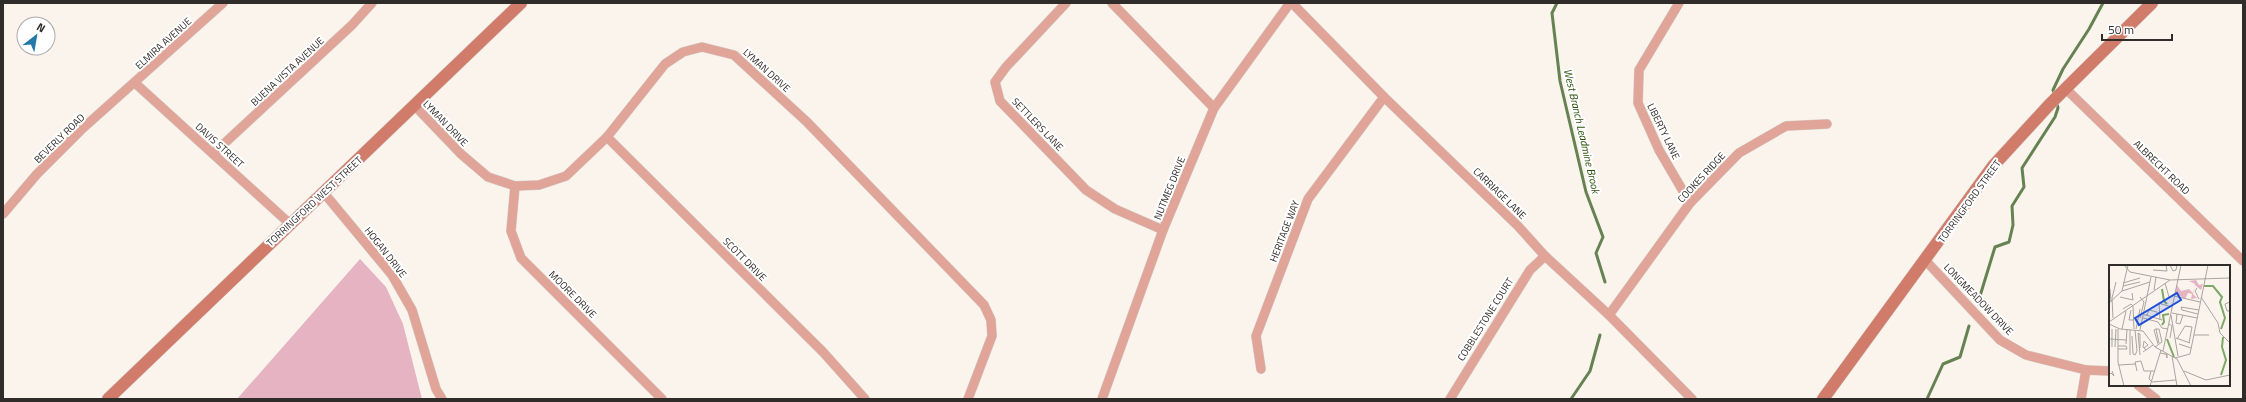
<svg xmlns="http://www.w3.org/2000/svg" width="2246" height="402" font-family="'Titillium Web',sans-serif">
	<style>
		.green { fill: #e5b3c2 }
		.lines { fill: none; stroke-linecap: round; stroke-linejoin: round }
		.stream { stroke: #668253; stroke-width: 3 }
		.minor-casing { stroke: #d5d0ca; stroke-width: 10 }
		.secondary-casing { stroke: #d5d0ca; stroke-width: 13 }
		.minor { stroke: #e0a498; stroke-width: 9 }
		.secondary { stroke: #d17b6a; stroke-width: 12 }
		.labels { text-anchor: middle; stroke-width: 4; stroke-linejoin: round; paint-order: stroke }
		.street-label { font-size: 10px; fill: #2f2c2a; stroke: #fff }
		.water-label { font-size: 11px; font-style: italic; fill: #2b520c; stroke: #fff }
		.inset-river { fill: none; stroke: #7da765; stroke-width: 2 }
		.inset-road { fill: none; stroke: #a9a49f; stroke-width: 1 }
		.view { fill: #1d4ed8; fill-opacity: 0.15; stroke: #1d4ed8; stroke-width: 2 }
		.inset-edge { fill: none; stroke: #2f2c2a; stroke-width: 2 }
	</style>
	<rect width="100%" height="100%" fill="#faf4ed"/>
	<polygon class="green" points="360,259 386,287 403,324 422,399 237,399"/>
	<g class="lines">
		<g class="stream">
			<polyline points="1557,3 1552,13 1560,81 1586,192 1603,237 1596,253 1605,282"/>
			<polyline points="2055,96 2053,90 2063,69 2089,29 2103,3"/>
			<polyline points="1980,296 1995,247 2009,242 2013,225 2012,206 2024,187 2022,168 2055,117 2058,108 2057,103"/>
			<polyline points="1571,399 1590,371 1600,335"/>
			<polyline points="1927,399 1943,364 1960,357 1969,326"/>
		</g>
		<defs>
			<g id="minor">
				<polyline points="1066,3 1006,67 995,82 1000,101 1086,190 1115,209 1163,230"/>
				<polyline points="1112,3 1214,108"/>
				<polyline points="1292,3 1384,97 1518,226 1545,256 1609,315 1692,399"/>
				<polyline points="1679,3 1639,70 1638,103 1659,150 1690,203"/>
				<polyline points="135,83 289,223"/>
				<polyline points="2066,89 2243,261"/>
				<polyline points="414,105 461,154 488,177 515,186 539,185 566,176 607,137 665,64 683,52 702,47 734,55 807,122 984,305 991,320 992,336 968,399"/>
				<polyline points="607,137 823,352 865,399"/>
				<polyline points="214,153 352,25 372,3"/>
				<polyline points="515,186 511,231 521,258 662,399"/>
				<polyline points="324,193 392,275 412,310 436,389 442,399"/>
				<polyline points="3,214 37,174 82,129 223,3"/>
				<polyline points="1926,261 2000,340 2026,355 2086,370"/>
				<polyline points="1609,315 1690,203 1739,153 1786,126 1827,124"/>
				<polyline points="1261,369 1256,336 1308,199 1384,97"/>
				<polyline points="2138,385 2156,399"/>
				<polyline points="1102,399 1163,230 1214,108 1290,3"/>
				<polyline points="1450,399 1530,270 1545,256"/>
				<polyline points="2081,399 2086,370 2110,371"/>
			</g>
			<g id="secondary">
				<polyline points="108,399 521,3"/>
				<polyline points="1823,399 1993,166 2050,104 2152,3"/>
			</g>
		</defs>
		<use href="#minor" class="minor-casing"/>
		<use href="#secondary" class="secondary-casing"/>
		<use href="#minor" class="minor"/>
		<use href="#secondary" class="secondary"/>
	</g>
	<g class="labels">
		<g class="street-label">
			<text transform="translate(163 43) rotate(-42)" y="4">ELMIRA AVENUE</text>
			<text transform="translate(767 70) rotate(42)" y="4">LYMAN DRIVE</text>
			<text transform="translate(287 71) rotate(-43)" y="4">BUENA VISTA AVENUE</text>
			<text transform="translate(446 123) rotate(46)" y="4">LYMAN DRIVE</text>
			<text transform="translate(1038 124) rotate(46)" y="4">SETTLERS LANE</text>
			<text transform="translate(1664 131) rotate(64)" y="4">LIBERTY LANE</text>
			<text transform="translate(59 138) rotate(-44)" y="4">BEVERLY ROAD</text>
			<text transform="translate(220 145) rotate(42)" y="4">DAVIS STREET</text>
			<text transform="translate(2162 167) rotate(44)" y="4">ALBRECHT ROAD</text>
			<text transform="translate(1701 177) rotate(-47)" y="4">COOKES RIDGE</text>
			<text transform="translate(1169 188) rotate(-68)" y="4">NUTMEG DRIVE</text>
			<text transform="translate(1500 193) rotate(44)" y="4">CARRIAGE LANE</text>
			<text transform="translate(314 201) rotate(-43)" y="4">TORRINGFORD WEST STREET</text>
			<text transform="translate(1969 201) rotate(-54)" y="4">TORRINGFORD STREET</text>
			<text transform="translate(1284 231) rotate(-69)" y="4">HERITAGE WAY</text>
			<text transform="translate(386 252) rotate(52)" y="4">HOGAN DRIVE</text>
			<text transform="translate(745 259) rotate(45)" y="4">SCOTT DRIVE</text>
			<text transform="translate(573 294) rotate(45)" y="4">MOORE DRIVE</text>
			<text transform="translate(1979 299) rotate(46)" y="4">LONGMEADOW DRIVE</text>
			<text transform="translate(1485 319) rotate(-58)" y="4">COBBLESTONE COURT</text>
		</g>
		<g class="water-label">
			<text transform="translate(1582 131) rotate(77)" y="4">West Branch Leadmine Brook</text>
		</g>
	</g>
	<g transform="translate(2109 265)">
		<rect width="121" height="121" fill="#faf4ed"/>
		<path d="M87,15L90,20L94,19L92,25L86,20L84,29L88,33L82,34L83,29L79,28L76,34L74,33L66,27L68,20L72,26L80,24L84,28L86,19L80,16Z" fill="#e5b3c2"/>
		<path class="inset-river" d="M95,21H104L113,32L111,37L116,53L112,64M53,24L55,36L58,39M53,60L55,57L54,50L60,49M58,74L65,92M112,110L117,95L113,82L114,72"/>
		<path class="inset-road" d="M15,0L21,7L61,15M61,0L64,6L67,5L68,0M44,5L58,6L57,0M14,18L31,13M56,18L60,32M14,21L31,17M88,23L86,26L90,34M1,24L2,37M45,25L47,12M13,26L19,0M65,31L91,37M11,32L24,35L23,28M31,32L35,37L31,53M92,32L109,58L111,68L121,78M121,37L116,39L118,46H121M0,38L13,26L41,17M49,38L63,42M50,38L51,55M72,42L73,45L89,49M72,42L90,45M14,44L22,39L24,41L25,64M22,45L20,55H25M63,48L88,53M68,49L67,58L71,59L74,50M35,50H38L40,45L48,47V51M37,50L53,55M62,50L69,91M4,53L3,33L7,17M34,53L49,57L53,63L59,64M0,57L61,15L121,13M0,59L11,64L34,66L46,82L68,94L82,121M60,59L63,61L61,73M3,64V82M9,64V97L15,121M13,64L17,46M27,64L31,44M47,64L45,65L49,79M47,64L50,78M26,65L28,86L26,90M31,65L42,12M29,68L31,90M29,68L31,69V83M85,70H100M23,71L24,89L26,90M67,73L81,78M0,74L18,75M68,74L76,61L83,62L80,78M17,79L18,64M70,79L82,83M121,80V98M9,81H17L18,84H9M6,82L7,64M46,82L53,77L50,64H47M35,83L39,80L35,76L34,82L37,85M54,86L72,0M34,87L44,80M51,88L56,89H58V93L57,89M21,90V65M63,91L68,121M66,93L81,89L99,0M10,100L27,99M28,106L26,97L32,96L35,106H46M42,106L40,114L43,117M75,106L97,115L121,110M0,110L2,108L5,111L3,106M43,117L67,115M41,121L52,85"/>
		<path class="view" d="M68,28L72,35L30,60L26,53Z"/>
		<rect width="121" height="121" class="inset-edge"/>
	</g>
	<rect width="2246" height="402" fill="none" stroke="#2f2c2a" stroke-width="8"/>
	<g transform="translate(36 36) rotate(31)"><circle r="19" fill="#ffffff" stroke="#acabaa"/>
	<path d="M0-3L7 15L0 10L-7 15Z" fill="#237aa9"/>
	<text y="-6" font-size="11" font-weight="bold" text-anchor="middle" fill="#2f2c2a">N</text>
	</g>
	<path d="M2102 34v6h70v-6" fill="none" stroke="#2f2c2a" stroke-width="2"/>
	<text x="2108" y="34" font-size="12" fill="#2f2c2a" stroke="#ffffff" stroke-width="3" paint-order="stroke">50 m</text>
</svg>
